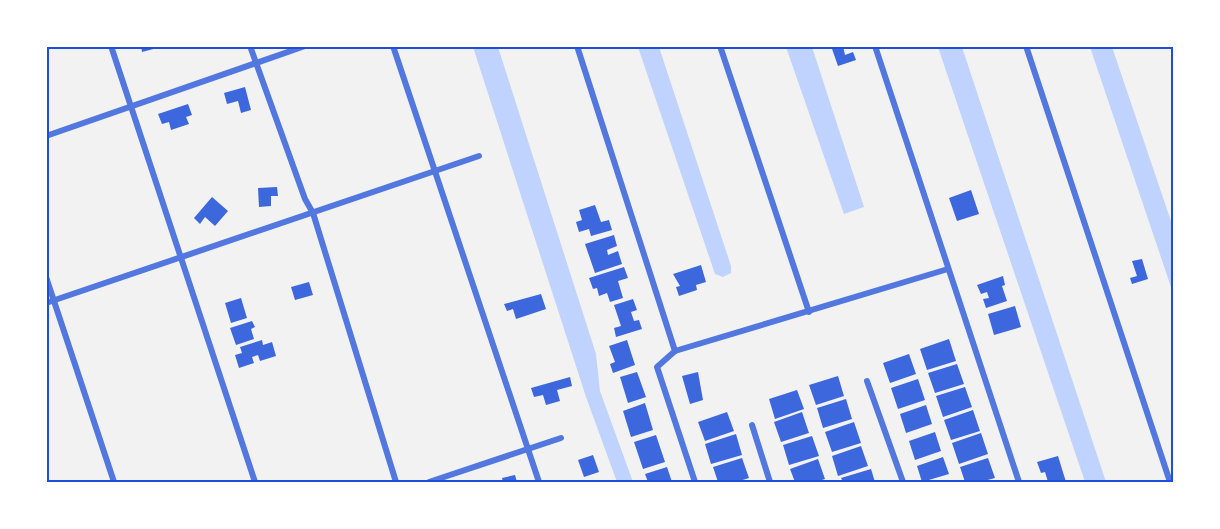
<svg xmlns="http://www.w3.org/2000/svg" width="1220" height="529" font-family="Mulish,sans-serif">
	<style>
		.water { fill: #bfd3fe }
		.building { fill: #3d67dc }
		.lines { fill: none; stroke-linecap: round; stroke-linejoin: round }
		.minor { stroke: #5277de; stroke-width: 6 }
		.neatline { fill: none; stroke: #1d4ed8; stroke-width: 2 }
	</style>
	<rect width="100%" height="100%" fill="#f2f2f2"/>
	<g class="water">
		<polygon points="473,47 498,47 596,354 600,391 633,482 617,482 586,397"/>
		<polygon points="638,47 659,47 731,266 731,273 723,277 715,274"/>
		<polygon points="786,47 812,47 864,207 844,214"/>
		<polygon points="938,47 962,47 1106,482 1085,482"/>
		<polygon points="1090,47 1112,47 1173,227 1173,293"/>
	</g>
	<g class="building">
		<polygon points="141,46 161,46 161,47 142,52"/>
		<polygon points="831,46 843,46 845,55 853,52 856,60 838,66"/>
		<polygon points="245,87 251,110 241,113 238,101 227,104 224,93"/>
		<polygon points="188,104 192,115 186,117 189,124 171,130 169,122 162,124 158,114"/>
		<polygon points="277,187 278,196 271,196 271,206 259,207 258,188"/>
		<polygon points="971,190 979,214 957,221 949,198"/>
		<polygon points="212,197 228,211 215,226 205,217 200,224 194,218"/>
		<polygon points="595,205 601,222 609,220 612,230 591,236 589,229 579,232 576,222 582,220 579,210"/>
		<polygon points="614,235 617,246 607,250 608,255 618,251 622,264 595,273 585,244"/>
		<polygon points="1142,259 1148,279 1132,284 1130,278 1137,276 1132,261"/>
		<polygon points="701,265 706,282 696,285 697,290 679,296 676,287 680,286 673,274"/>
		<polygon points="624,267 628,278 618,281 623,298 610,302 607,293 599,296 597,288 593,289 589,278"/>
		<polygon points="1003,276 1005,285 1002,286 1007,301 986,308 983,299 989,298 987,292 981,294 977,285"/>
		<polygon points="309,282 313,295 295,300 291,287"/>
		<polygon points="541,294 546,309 516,319 513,309 507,311 504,304"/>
		<polygon points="241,298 247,318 231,323 225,303"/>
		<polygon points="633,299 637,310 631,312 634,321 639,320 642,329 616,337 614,328 621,326 614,305"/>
		<polygon points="1015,306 1021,327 994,335 988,314"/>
		<polygon points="252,321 255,327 251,329 254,339 236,345 230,328"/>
		<polygon points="949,339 956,361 927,370 920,349"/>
		<polygon points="262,340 263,345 272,342 276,356 260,361 258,355 252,357 254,363 239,368 235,355 242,353 240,347"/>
		<polygon points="627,340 635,365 613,373 610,364 615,362 609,346"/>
		<polygon points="909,354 916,374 890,383 883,363"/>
		<polygon points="957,364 964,384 935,393 928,373"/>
		<polygon points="637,372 646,397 628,403 620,377"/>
		<polygon points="698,372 703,400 690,404 682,376"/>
		<polygon points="838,376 844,396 816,405 809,385"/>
		<polygon points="570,377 572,386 557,390 560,401 546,405 543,395 534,397 531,388"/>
		<polygon points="918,379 925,400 898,409 891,388"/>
		<polygon points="965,387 972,407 943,417 936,396"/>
		<polygon points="797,390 804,409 775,419 769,399"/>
		<polygon points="846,399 852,419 823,428 817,408"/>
		<polygon points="645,403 653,430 631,437 623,411"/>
		<polygon points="926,405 932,424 906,433 900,414"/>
		<polygon points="973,410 980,431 951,440 944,420"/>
		<polygon points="727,412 734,431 705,441 698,422"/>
		<polygon points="802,412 809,433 781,442 774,422"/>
		<polygon points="854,422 861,443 832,452 825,432"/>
		<polygon points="935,432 941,451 915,460 909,441"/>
		<polygon points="981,433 988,454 959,464 952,443"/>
		<polygon points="736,434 742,455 711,464 705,444"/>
		<polygon points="656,435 665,462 643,469 634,442"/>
		<polygon points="812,436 819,456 789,465 783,445"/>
		<polygon points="861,446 868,466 838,476 832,456"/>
		<polygon points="593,455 599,472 584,477 578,460"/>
		<polygon points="1058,456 1066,482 1048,482 1045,472 1041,473 1037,462"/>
		<polygon points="943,457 949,474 922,482 917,466"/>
		<polygon points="742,458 749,478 736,482 718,482 713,467"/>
		<polygon points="988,458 995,478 980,482 965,482 960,467"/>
		<polygon points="818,459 825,479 815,482 795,482 790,469"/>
		<polygon points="667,467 672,482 648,482 645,474"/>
		<polygon points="871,469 875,482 843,482 841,478"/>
		<polygon points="515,475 517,482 503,482 502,478"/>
	</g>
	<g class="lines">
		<g class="minor">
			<polyline points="111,46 255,482"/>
			<polyline points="250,46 305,199 313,213 396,482"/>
			<polyline points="393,46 539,482"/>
			<polyline points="577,46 675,351 657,367 695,482"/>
			<polyline points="720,46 809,312"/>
			<polyline points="875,46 1019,482"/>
			<polyline points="1026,46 1170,482"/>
			<polyline points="46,136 305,46"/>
			<polyline points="46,277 114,482"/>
			<polyline points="46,303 479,156"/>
			<polyline points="675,351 948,269"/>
			<polyline points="867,381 903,482"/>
			<polyline points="752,425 770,482"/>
			<polyline points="429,482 561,438"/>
		</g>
	</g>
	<rect width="1220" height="529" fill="none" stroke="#ffffff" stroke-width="96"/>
	<rect x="48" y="48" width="1124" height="433" class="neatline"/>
</svg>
